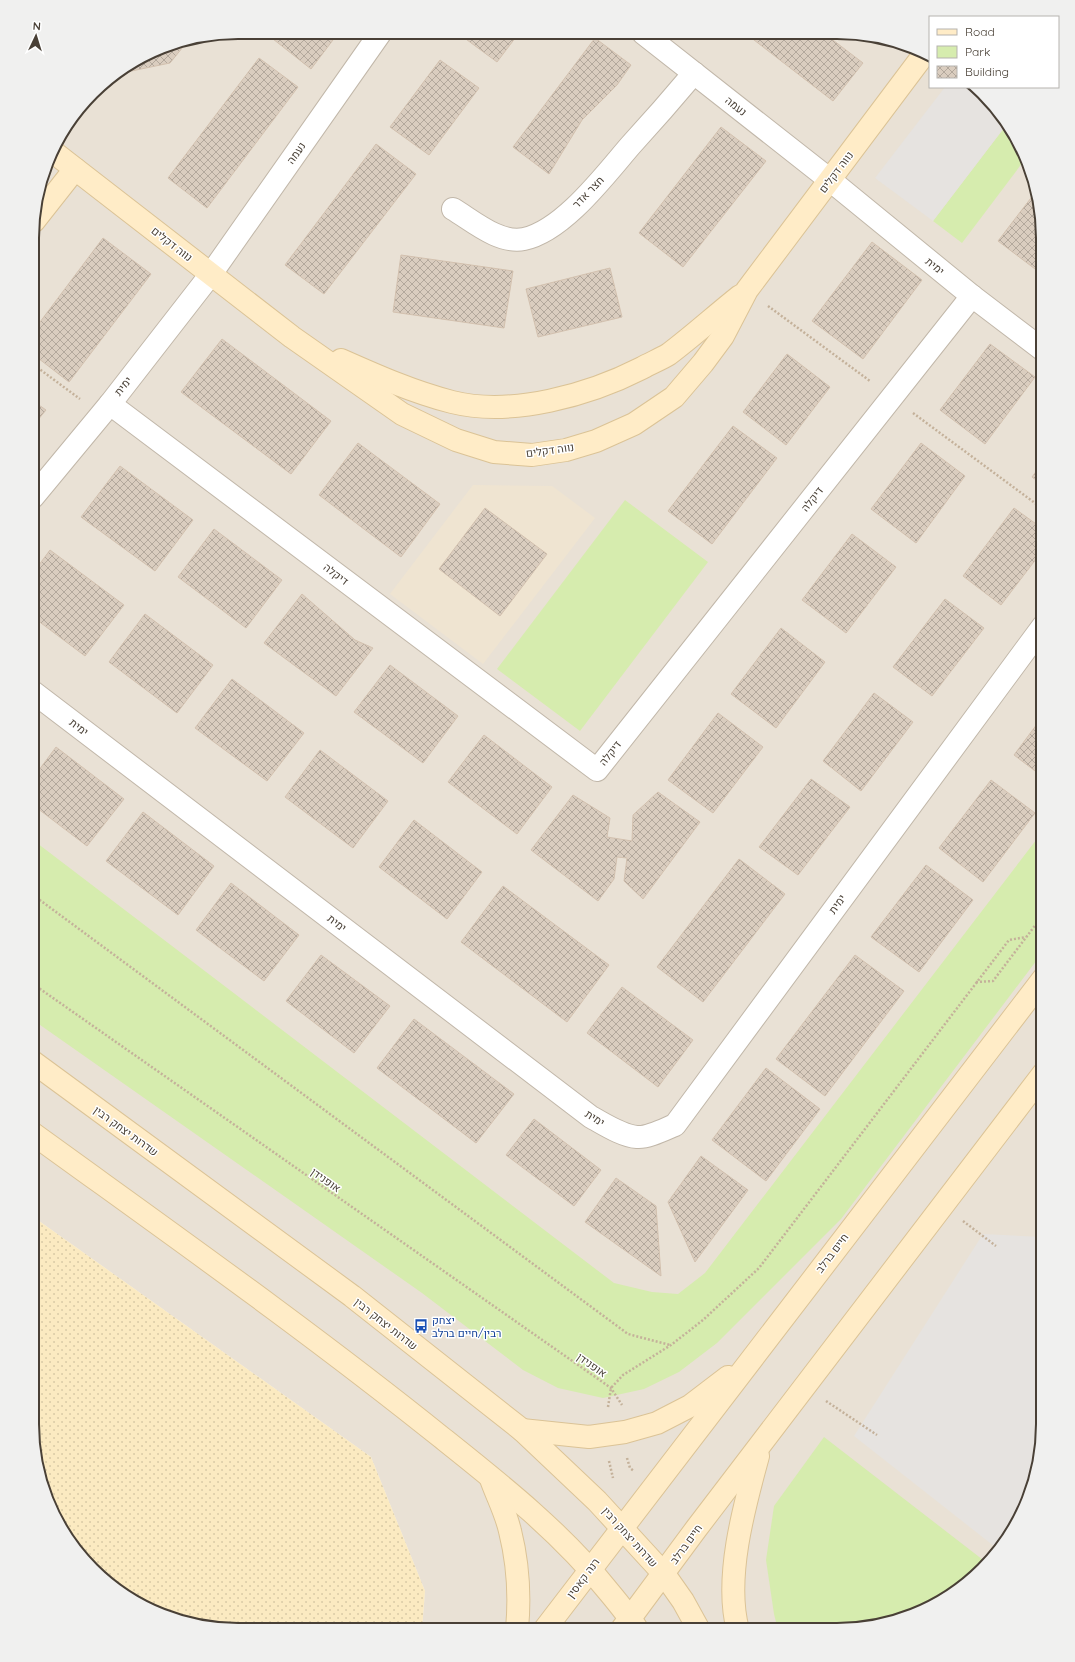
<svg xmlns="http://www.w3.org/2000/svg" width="1075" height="1662" font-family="Quicksand,Heebo,sans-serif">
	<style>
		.residential { fill: #e9e1d5 }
		.education { fill: #efe4d1 }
		.green { fill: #d6ecae }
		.sand { fill: url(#sand-dots) }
		.parking { fill: #e6e3e0 }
		.building { fill: url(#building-cross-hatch); stroke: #d3c1af }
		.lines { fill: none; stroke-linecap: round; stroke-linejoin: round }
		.street-casing { stroke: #c1b7a9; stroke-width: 24 }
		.secondary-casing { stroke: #dbc396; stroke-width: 24 }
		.path { stroke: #c4b19a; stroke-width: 2.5; stroke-dasharray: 2 2; stroke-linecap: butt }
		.street { stroke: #fff; stroke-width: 22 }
		.secondary { stroke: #ffecc7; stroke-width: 22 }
		.labels { text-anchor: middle; stroke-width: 3; stroke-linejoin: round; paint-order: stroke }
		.street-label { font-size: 11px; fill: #494036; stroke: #fff }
		.transit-label { font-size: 11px; fill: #164399; stroke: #fff; text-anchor: start }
		.rim { fill: none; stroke: #494036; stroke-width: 2 }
	</style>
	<defs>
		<pattern id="sand-dots" width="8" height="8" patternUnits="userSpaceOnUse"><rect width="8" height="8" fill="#fbeac1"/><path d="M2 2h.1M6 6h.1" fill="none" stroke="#d9caa6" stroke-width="1.8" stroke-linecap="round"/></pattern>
		<pattern id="building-cross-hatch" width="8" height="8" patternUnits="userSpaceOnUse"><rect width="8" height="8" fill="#dacdbf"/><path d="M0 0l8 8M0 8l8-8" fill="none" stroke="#b3a89c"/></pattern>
	</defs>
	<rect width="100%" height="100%" fill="#f5f0e8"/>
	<polygon class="residential" points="238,32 864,34 915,48 930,56 930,87 975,87 1000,113 1027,159 1043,238 1043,1437 1027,1502 1000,1549 962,1587 916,1614 837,1630 422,1629 425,1591 371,1457 32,1216 34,212 53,147 102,83 160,48"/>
	<polygon class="education" points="473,485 552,486 595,518 483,664 390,594"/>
	<g class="green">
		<polygon points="1007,124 1026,158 962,243 933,221"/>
		<polygon points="625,500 708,562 580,731 497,669"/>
		<polygon points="1043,831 1043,952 841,1219 717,1343 679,1372 644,1389 603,1398 558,1388 523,1370 422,1293 33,1020 33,840 614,1283 652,1292 678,1294 705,1273"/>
		<polygon points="824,1437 987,1563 962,1587 916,1614 837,1630 778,1630 774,1614 766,1560 774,1506"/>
	</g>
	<polygon class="sand" points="32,1216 371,1457 425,1591 422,1629 212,1628 160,1614 113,1587 75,1549 48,1503 32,1424"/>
	<g class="parking">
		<polygon points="945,87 975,87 1000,113 1007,124 933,221 875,178"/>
		<polygon points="983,1234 1043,1237 1043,1437 1027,1502 999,1550 854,1436"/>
	</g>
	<g class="building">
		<polygon points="278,32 339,32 311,69 273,39"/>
		<polygon points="460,33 519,33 497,62 459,34"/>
		<polygon points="745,33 825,34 863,63 833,101"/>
		<polygon points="595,38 631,65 617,85 582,120 549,174 513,147"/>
		<polygon points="187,42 170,63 117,74 160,48"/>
		<polygon points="259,58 298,87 207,208 168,178"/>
		<polygon points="440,60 479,88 429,155 390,127"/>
		<polygon points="721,127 766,161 683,267 639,233"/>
		<polygon points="376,144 416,174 324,294 285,265"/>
		<polygon points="1034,194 1043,238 1043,275 998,241"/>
		<polygon points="103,238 151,274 69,382 34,355 34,330"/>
		<polygon points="872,242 922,280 863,359 812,321"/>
		<polygon points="401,255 513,271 504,328 393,312"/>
		<polygon points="610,268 622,317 538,337 526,289"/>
		<polygon points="222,339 331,421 291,474 181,392"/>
		<polygon points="990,344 1035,377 985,444 940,410"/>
		<polygon points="787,354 830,387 786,445 743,412"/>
		<polygon points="33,401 46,410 33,426"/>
		<polygon points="733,426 777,458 712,544 668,511"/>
		<polygon points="358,443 440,504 401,557 319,495"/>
		<polygon points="921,443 965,476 916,543 871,509"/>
		<polygon points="1043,462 1043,485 1032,477"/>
		<polygon points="120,466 193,520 155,571 81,517"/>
		<polygon points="485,508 547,554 500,616 439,569"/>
		<polygon points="1014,508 1043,529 1043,550 1001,605 963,576"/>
		<polygon points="214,529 282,580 246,628 178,577"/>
		<polygon points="852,534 896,567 846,633 802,600"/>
		<polygon points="50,550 124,605 85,656 33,617 33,573"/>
		<polygon points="302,594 355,640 373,648 336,696 264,643"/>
		<polygon points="945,599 984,628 932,696 893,667"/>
		<polygon points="145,614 213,665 177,713 109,662"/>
		<polygon points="781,628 825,662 776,728 731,694"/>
		<polygon points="390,665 458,716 423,763 354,712"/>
		<polygon points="232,679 304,733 267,781 195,728"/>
		<polygon points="874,693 913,722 861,791 823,761"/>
		<polygon points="718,713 763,747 713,813 668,780"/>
		<polygon points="1043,716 1043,777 1014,755"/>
		<polygon points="484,735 552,787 517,834 448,782"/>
		<polygon points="56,747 124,799 87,846 33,805 33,778"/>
		<polygon points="320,750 388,801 353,848 285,797"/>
		<polygon points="811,779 850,807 798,875 759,847"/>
		<polygon points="991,780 1035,813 983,882 939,848"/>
		<polygon points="658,792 700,822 643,899 624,881 627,858 617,857 614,879 598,901 531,850 573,795 610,818 607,837 632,841 633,815"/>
		<polygon points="143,812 214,866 178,915 106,861"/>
		<polygon points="414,820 482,872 447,919 379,867"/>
		<polygon points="739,859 785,894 703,1002 657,967"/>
		<polygon points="926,865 973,900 919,972 871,937"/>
		<polygon points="231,883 299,935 264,981 196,930"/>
		<polygon points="503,886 609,965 567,1022 461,942"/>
		<polygon points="321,955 390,1006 354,1053 286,1001"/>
		<polygon points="855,955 904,991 825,1096 776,1059"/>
		<polygon points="622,987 693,1040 658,1087 587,1033"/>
		<polygon points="414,1019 514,1094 476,1143 377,1068"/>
		<polygon points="766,1068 820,1109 766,1181 712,1140"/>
		<polygon points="534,1119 601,1170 574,1206 506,1155"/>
		<polygon points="701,1156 748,1190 695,1262 668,1202"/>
		<polygon points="616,1178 656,1206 661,1276 585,1222"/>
	</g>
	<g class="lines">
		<defs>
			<g id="street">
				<polyline points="643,33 830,180 972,296 1043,350"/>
				<path d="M453,209C473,221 499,244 524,239C563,231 605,175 630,146C652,122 673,98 694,73"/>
				<polyline points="110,404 597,770 972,296"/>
				<polyline points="33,497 110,404 211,274 381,32"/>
				<path d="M33,692L591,1117C604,1124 622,1136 637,1137C648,1138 665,1129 675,1125L1043,626"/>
			</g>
			<g id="secondary">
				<polyline points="52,151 292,337 402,414 456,440 494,452 532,455 566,450 596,441 634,424 674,397 703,363 723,336 747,290 925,53"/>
				<polyline points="34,221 75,169"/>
				<path d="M341,360C377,376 413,392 452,402C512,417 589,395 642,368C651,363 661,359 669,354C693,336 716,315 740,296"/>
				<polyline points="33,1062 352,1296 522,1430 597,1501 664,1574 683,1601 699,1630"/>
				<path d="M32,1133C170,1233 309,1331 441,1437C500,1484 561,1532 609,1592C619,1604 629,1616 637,1629"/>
				<polyline points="522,1430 589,1437 625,1432 657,1423 690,1406 728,1377"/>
				<path d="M491,1479C497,1496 506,1513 510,1531C518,1563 520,1597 517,1629"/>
				<polyline points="545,1629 1043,979"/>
				<polyline points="622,1629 696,1529 1043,1074"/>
				<path d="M738,1630C724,1579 744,1507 758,1456"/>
			</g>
		</defs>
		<use href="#street" class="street-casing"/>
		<use href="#secondary" class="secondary-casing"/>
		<g class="path">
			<polyline points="768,306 870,381"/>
			<polyline points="34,365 80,399"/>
			<polyline points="913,413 1043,509"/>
			<polyline points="33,895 628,1334 670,1345"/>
			<polyline points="976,982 993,981 1043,915"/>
			<polyline points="33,984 611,1388 622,1405"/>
			<polyline points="963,1221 996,1246"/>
			<polyline points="826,1401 877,1435"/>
			<polyline points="608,1407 611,1388 623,1375 671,1345 703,1320 759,1268 1009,940 1026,937"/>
			<polyline points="627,1458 630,1468 634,1471"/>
			<polyline points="609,1461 613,1478"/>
		</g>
		<use href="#street" class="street"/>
		<use href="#secondary" class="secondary"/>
	</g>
	<defs>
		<symbol id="bus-bare" viewBox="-9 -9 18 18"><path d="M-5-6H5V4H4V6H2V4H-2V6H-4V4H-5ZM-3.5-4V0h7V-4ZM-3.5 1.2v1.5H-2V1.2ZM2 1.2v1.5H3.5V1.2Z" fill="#1a4fb4" stroke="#fff" stroke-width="2.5" paint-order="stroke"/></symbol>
	</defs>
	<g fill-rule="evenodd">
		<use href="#bus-bare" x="411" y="1316" width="20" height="20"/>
	</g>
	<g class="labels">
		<g class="street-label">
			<text transform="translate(736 106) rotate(38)" y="4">נעמה</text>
			<text transform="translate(296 153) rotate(-55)" y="4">נעמה</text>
			<text transform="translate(836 172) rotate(-53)" y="4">נווה דקלים</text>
			<text transform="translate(588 192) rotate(-46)" y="4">חצר אדר</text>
			<text transform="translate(172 244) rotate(38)" y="4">נווה דקלים</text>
			<text transform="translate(935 266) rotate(39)" y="4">ימית</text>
			<text transform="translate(123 386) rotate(-52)" y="4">ימית</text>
			<text transform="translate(550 450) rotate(-8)" y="4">נווה דקלים</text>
			<text transform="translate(812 499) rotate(-52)" y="4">דיקלה</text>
			<text transform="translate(336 574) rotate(37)" y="4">דיקלה</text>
			<text transform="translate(79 727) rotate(37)" y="4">ימית</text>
			<text transform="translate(610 753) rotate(-52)" y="4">דיקלה</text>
			<text transform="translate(837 904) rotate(-54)" y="4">ימית</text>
			<text transform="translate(337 923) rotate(37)" y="4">ימית</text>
			<text transform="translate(595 1118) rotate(32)" y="4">ימית</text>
			<text transform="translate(126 1131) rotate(36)" y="4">שדרות יצחק רבין</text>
			<text transform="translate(326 1180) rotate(35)" y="4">אופנידן</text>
			<text transform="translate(832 1253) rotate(-53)" y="4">חיים ברלב</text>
			<text transform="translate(386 1324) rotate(38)" y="4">שדרות יצחק רבין</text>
			<text transform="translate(592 1365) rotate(35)" y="4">אופנידן</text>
			<text transform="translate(630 1537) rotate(48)" y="4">שדרות יצחק רבין</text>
			<text transform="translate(686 1544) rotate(-54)" y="4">חיים ברלב</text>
			<text transform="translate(583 1578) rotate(-53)" y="4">רנה קאסין</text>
		</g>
		<g class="transit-label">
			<text x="432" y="1324">יצחק<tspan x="432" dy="13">רבין/חיים ברלב</tspan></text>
		</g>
	</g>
	<path d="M0 0H1075V1662H0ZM238 39H837A199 199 0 0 1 1036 238V1424A199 199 0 0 1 837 1623H238A199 199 0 0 1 39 1424V238A199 199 0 0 1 238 39Z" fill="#f0f0ef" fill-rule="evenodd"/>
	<path class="rim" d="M238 39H837A199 199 0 0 1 1036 238V1424A199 199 0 0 1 837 1623H238A199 199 0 0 1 39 1424V238A199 199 0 0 1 238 39Z"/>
	<rect x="929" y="16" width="130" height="72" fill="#ffffff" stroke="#b6b3af"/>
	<rect x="937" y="29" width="20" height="6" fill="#ffecc7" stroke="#b6b3af"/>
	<text x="965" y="36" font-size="12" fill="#494036">Road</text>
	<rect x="937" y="46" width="20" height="12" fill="#d6ecae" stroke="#b6b3af"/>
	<text x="965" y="56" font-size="12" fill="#494036">Park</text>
	<rect x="937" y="66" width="20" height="12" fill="url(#building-cross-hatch)" stroke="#b6b3af"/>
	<text x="965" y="76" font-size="12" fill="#494036">Building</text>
	<g transform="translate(36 36) rotate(4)" stroke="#ffffff" stroke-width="3" paint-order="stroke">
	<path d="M0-3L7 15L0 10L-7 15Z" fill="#494036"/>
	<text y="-6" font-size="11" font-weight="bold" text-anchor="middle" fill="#494036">N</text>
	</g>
</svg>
